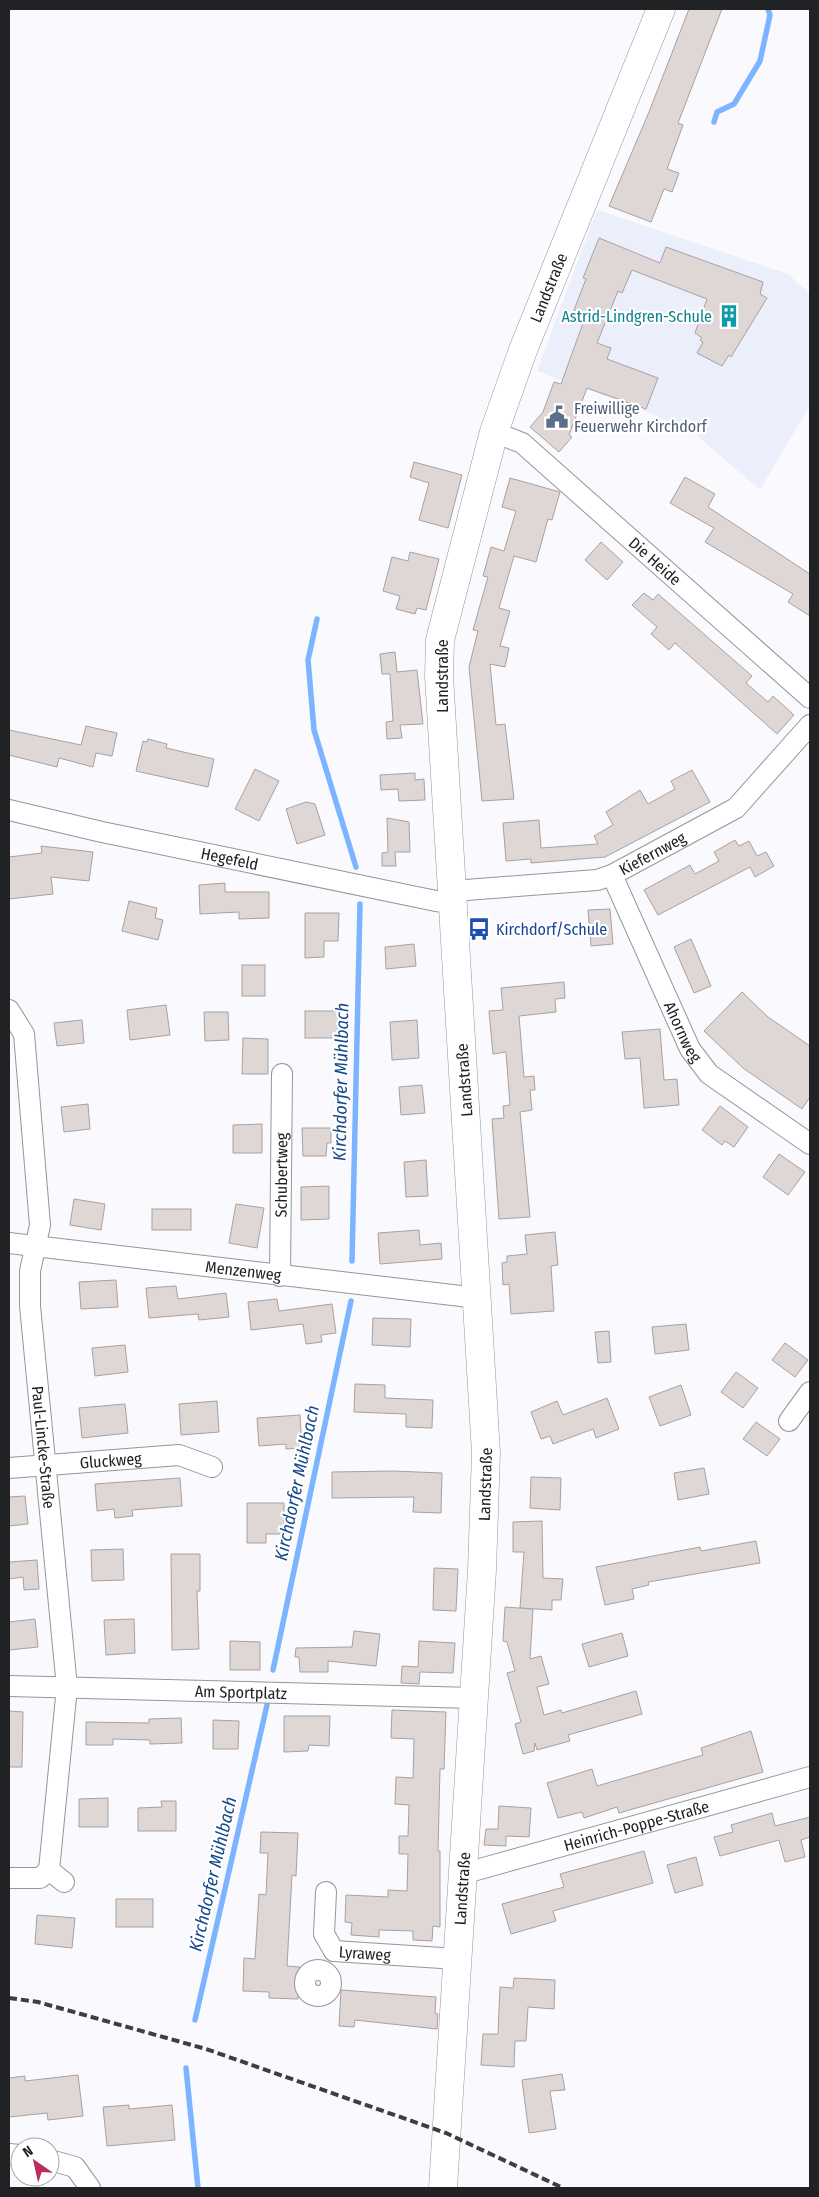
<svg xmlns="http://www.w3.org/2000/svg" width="819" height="2197" font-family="'Fira Sans Condensed',sans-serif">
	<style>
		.built { fill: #ebeefb }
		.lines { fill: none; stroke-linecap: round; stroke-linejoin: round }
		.stream { stroke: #7db4ff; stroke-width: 5.5 }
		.building { fill: #ded7d5; stroke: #a8a1a0 }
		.street-casing { stroke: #95959b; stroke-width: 22 }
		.secondary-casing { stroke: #95959b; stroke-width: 29 }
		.street { stroke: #fff; stroke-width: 20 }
		.secondary { stroke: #fff; stroke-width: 28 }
		.rail { stroke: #3d3e40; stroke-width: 4; stroke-dasharray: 8 4; stroke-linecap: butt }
		.labels { text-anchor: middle; stroke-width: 4.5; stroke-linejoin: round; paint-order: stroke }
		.street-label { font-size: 16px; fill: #212224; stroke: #fff }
		.culture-label { font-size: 16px; fill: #0d838f; stroke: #fff; text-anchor: end }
		.service-label { font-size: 16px; fill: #4e5e75; stroke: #fff; text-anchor: start }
		.transit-label { font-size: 16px; fill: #164399; stroke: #fff; text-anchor: start }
		.water-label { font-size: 18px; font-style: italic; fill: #14498a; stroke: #fff }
	</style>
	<rect width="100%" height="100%" fill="#f9f9fe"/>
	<polygon class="built" points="597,210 788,274 810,294 810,405 760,490 695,434 653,414 537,371"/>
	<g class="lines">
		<g class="stream">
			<polyline points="714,122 717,112 734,104 760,61 770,15 768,9"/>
			<polyline points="317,619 308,660 314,730 356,867"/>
			<polyline points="352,1261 360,904"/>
			<polyline points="273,1670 351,1301"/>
			<polyline points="195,2020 267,1705"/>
			<polyline points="186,2068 198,2188"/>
		</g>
	</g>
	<g class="building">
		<polygon points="689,9 722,9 678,123 683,125 667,169 679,173 672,192 664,189 651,222 609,206 649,112"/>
		<polygon points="599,238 660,263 666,247 763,282 760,294 767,298 731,357 729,355 722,366 697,353 703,342 700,340 702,338 695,333 707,299 632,270 622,293 618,291 597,343 611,348 607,359 658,378 646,409 587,388 569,435 572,437 559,452 530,427 543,412 554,382 561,384 586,315 574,310 586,279 583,278"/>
		<polygon points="414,462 462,475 448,528 419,520 429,483 410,477"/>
		<polygon points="685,477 715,494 708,507 810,574 810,616 788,602 793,594 705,542 714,528 670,503"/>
		<polygon points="510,478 560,492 552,520 548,519 536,562 514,556 499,608 510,611 500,646 509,648 505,667 490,664 496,725 505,724 514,799 482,801 469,667 478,631 473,630 488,577 483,576 491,547 504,551 516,511 502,507"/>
		<polygon points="601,542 623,562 607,580 585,560"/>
		<polygon points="410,552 439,559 426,610 417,608 415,614 396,609 400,596 383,591 392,557 408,561"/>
		<polygon points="644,593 653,600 658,594 752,676 746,683 768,702 773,696 794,715 777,734 675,643 669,650 651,634 657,627 632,605"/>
		<polygon points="395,652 397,672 417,670 423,724 400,725 402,738 387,739 386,722 393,721 390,674 382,674 380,654"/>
		<polygon points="86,726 117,733 112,756 96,753 93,767 59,758 57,767 9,755 9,730 81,745"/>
		<polygon points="148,739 167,744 166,748 214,759 208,787 136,771 143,741 147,742"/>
		<polygon points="255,769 279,781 259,821 235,809"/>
		<polygon points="692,770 710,802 605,857 531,863 531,859 506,861 503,823 539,820 541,848 598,844 594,836 613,825 606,812 640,790 648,804 675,789 671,781"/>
		<polygon points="415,773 415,780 424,779 425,800 399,801 398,789 381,790 380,775"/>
		<polygon points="306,802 315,804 325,835 297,844 286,809"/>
		<polygon points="387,818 409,822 410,852 395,852 396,866 382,866 382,853 388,852"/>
		<polygon points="735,840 739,846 749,841 757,856 766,852 774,866 755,877 750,867 658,915 644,890 690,865 695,874 719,861 714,852"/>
		<polygon points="41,846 93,852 89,881 51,877 53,894 9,899 9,857 42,853"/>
		<polygon points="225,883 225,892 269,892 269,918 239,919 239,912 200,914 199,885"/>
		<polygon points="129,901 157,908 155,918 163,920 158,940 122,931"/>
		<polygon points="610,909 613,944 591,946 588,910"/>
		<polygon points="305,913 339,913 338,941 324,941 324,957 305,958"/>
		<polygon points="691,939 711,986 694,993 674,947"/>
		<polygon points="414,944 416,966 386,969 385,947"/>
		<rect x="242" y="965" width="23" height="31"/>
		<polygon points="564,982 565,998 555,999 556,1012 519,1016 524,1077 534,1076 535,1090 530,1090 532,1110 520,1112 530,1217 499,1219 492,1119 504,1118 503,1106 510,1105 506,1052 493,1054 489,1011 503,1010 501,988"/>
		<polygon points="742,992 768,1017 810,1046 810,1097 802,1109 743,1068 704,1031"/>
		<polygon points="166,1005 170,1035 130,1040 127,1010"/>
		<rect x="305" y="1011" width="33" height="27"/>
		<polygon points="204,1012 228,1012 229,1040 205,1041"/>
		<polygon points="82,1020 84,1043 57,1046 54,1023"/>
		<polygon points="417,1020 419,1058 392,1060 390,1022"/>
		<polygon points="660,1029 664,1080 677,1079 679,1105 644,1108 640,1058 625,1059 622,1032"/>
		<polygon points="243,1038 268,1039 268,1074 242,1074"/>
		<polygon points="422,1085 425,1113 401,1115 399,1087"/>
		<polygon points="88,1104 90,1129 64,1132 61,1107"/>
		<polygon points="720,1106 748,1127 734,1147 725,1141 722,1145 702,1130"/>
		<polygon points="262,1124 262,1153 233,1153 233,1125"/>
		<polygon points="302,1128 331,1128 331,1143 327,1143 326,1156 303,1156"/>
		<polygon points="779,1154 805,1172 788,1195 763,1177"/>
		<polygon points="426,1160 428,1196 406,1197 404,1162"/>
		<polygon points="329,1186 329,1219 301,1220 301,1187"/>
		<polygon points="74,1199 105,1204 101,1230 70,1225"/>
		<polygon points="236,1204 264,1208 257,1248 229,1243"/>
		<rect x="152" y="1209" width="39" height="21"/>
		<polygon points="419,1230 420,1245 441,1243 442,1259 380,1264 378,1233"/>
		<polygon points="555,1232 558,1265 551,1266 554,1311 511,1314 509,1284 503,1285 502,1263 507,1262 507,1256 527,1254 525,1235"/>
		<polygon points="116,1280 118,1307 81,1309 79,1282"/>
		<polygon points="176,1286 178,1299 226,1293 229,1317 199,1320 198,1314 149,1318 146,1288"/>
		<polygon points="277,1299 279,1311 332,1304 336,1333 321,1335 322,1342 306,1344 303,1324 251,1330 248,1302"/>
		<polygon points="373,1318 411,1319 410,1347 372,1345"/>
		<polygon points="686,1324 689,1350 655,1354 652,1327"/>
		<polygon points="609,1331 611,1362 598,1363 595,1332"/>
		<polygon points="785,1343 808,1360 795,1377 772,1360"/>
		<polygon points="125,1345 128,1372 95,1376 92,1348"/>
		<polygon points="736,1372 758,1388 743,1408 721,1392"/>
		<polygon points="355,1384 385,1385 385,1398 433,1400 432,1428 406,1427 406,1414 354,1412"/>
		<polygon points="681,1385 691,1415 660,1426 649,1397"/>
		<polygon points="607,1398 619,1429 596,1438 593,1429 553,1444 550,1436 541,1439 531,1412 557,1401 563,1415"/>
		<polygon points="217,1401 219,1432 181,1435 179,1404"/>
		<polygon points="125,1404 128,1433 82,1438 79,1408"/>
		<polygon points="300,1415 302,1448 286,1449 286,1444 259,1446 257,1418"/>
		<polygon points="756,1422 780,1439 767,1456 743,1439"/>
		<polygon points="704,1468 709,1494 678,1500 674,1473"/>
		<polygon points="393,1471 442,1473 441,1513 413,1512 414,1497 332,1498 332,1472"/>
		<polygon points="531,1477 561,1478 560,1510 530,1508"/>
		<polygon points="180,1478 182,1506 132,1510 133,1516 115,1518 114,1509 97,1511 95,1484"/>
		<polygon points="25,1496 28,1524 9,1526 9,1497"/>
		<polygon points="247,1503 284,1503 284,1534 266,1534 266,1543 247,1543"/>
		<polygon points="542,1521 543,1578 563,1579 561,1600 552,1600 552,1610 520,1608 524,1552 513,1552 513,1522"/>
		<polygon points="756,1541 760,1563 648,1582 649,1585 632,1589 634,1599 605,1605 596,1567 700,1547 701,1551"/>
		<polygon points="123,1549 124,1580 92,1581 91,1550"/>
		<polygon points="171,1554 200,1554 200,1591 197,1591 199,1649 172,1650"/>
		<polygon points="37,1560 39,1589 24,1590 23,1577 9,1579 9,1562"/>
		<polygon points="434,1568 458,1569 456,1611 433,1610"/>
		<polygon points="505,1607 533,1609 530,1659 541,1656 549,1684 537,1687 544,1715 561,1710 562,1713 636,1691 642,1714 568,1735 570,1741 537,1750 535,1743 534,1751 523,1754 515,1724 521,1722 507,1673 515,1671 507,1642 503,1641"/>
		<polygon points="35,1619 38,1647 9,1650 9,1622"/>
		<polygon points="134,1619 135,1653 106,1655 104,1620"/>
		<polygon points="354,1631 380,1634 376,1666 328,1661 328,1672 300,1672 299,1657 295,1657 296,1648 352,1647"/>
		<polygon points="622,1633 628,1656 589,1667 582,1644"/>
		<polygon points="230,1641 260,1642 260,1670 230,1670"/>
		<polygon points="419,1641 455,1643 453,1673 420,1672 419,1684 401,1683 402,1666 418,1667"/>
		<polygon points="392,1710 446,1712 444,1769 440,1769 438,1851 440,1851 440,1927 433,1926 432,1941 413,1940 413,1931 379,1930 379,1937 351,1935 352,1923 345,1922 346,1895 388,1897 388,1890 407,1891 408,1854 399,1854 399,1836 408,1836 409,1805 395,1804 396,1777 413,1778 414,1739 391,1738"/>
		<polygon points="9,1711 23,1712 22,1767 9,1767"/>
		<polygon points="284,1716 330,1716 329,1746 309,1745 308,1751 284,1752"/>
		<polygon points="181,1718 182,1743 150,1744 150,1740 113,1739 113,1745 86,1745 86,1722 149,1723 149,1719"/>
		<polygon points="213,1720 239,1721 238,1749 213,1749"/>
		<polygon points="751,1731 763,1772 619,1813 617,1807 584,1818 582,1812 558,1818 547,1783 592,1769 597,1786 703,1755 701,1748"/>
		<polygon points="108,1798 108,1827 79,1827 79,1799"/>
		<polygon points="161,1801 176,1801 176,1831 138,1831 138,1808 162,1807"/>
		<polygon points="499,1806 531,1808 529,1837 506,1836 506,1846 484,1845 486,1829 498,1829"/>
		<polygon points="772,1813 775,1826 810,1817 810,1837 801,1840 805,1857 785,1862 779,1840 720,1856 714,1837 733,1832 731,1825"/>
		<polygon points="261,1832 298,1833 296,1876 292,1875 287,1966 300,1967 298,1999 269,1998 269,1992 243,1991 244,1958 255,1959 259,1894 266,1895 268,1853 260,1853"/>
		<polygon points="644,1851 653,1883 553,1911 556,1921 511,1934 502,1904 564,1887 560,1874"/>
		<polygon points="696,1857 703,1885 675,1893 667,1865"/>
		<rect x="116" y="1899" width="37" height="28"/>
		<polygon points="37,1915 75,1918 72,1948 35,1944"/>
		<polygon points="514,1978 555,1980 554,2009 528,2007 526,2041 515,2041 514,2067 481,2065 483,2034 498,2034 500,1987 513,1988"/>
		<polygon points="341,1990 436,1997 435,2013 438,2014 437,2029 355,2020 354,2027 339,2026"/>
		<polygon points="562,2074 565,2090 550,2091 556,2129 529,2133 522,2080"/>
		<polygon points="78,2075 83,2116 48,2120 47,2113 9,2117 9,2078 25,2076 25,2081"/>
		<polygon points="129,2105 129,2109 172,2105 175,2140 107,2146 103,2107"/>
	</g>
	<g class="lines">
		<defs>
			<g id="street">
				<path id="s1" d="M494,432L522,443L810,698"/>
				<path id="s2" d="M9,810L102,832L436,901L453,903"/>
				<path id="s3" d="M612,875L690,1049L709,1074L810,1144"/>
				<path id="s4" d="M453,891L597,880L612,875L736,808L810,725"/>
				<path id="s5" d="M9,1010L24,1034L40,1225L30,1271V1306L67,1687L49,1870L64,1882"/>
				<path id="s6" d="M9,1243L478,1298"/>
				<path id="s7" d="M280,1276L282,1074"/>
				<polyline points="789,1421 810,1392"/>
				<path id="s8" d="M9,1468L179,1455L212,1467"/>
				<path id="s9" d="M9,1686L474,1698"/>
				<path id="s10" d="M462,1874L810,1777"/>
				<polyline points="9,1878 40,1878 49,1870"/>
				<polyline points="326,1892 324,1934 334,1951"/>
				<path id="s11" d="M334,1951L457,1959"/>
				<circle cx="318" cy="1983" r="13"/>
				<polyline points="9,2154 20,2155"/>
				<polyline points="50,2160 75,2167 90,2188"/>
			</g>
			<g id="secondary">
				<path id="s12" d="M443,2188L482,1570L486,1453L439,676L440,640L494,432L523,350L661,9"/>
			</g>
		</defs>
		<use href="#street" class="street-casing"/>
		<use href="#secondary" class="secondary-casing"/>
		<use href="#street" class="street"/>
		<use href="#secondary" class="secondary"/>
		<polyline class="rail" points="9,1998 38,2002 206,2049 446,2133 563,2188"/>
	</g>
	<defs>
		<symbol id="building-bare" viewBox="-9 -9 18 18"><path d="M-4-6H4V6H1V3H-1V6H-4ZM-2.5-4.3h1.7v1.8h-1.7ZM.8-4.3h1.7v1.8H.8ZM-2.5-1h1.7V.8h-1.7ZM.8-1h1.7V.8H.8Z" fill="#0f9aa8" stroke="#fff" stroke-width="2.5" paint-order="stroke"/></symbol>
		<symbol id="civic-bare" viewBox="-9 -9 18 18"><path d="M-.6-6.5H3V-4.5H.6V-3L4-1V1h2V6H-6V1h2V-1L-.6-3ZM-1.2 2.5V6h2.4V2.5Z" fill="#5c6f8a" stroke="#fff" stroke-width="2.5" paint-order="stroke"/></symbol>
		<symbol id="bus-bare" viewBox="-9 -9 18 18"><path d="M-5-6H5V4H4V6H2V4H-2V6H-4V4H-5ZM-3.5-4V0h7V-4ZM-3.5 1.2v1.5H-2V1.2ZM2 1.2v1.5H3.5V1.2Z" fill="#1a4fb4" stroke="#fff" stroke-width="2.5" paint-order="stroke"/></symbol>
	</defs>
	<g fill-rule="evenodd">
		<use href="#building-bare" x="713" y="300" width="32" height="32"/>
		<use href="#civic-bare" x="541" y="401" width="32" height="32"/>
		<use href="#bus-bare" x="463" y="913" width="32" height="32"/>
	</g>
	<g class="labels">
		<g class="street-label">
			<text dy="6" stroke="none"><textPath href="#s12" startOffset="1920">Landstraße</textPath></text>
			<text dy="6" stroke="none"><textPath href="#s1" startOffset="208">Die Heide</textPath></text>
			<text transform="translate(442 676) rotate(-90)" y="6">Landstraße</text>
			<text dy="6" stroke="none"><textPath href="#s4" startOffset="206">Kiefernweg</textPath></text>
			<text dy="6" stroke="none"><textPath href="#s2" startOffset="226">Hegefeld</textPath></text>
			<text dy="6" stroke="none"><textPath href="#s3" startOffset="172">Ahornweg</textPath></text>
			<text transform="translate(464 1080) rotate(-94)" y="6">Landstraße</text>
			<text dy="6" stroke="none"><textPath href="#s7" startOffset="101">Schubertweg</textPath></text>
			<text dy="6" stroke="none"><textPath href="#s6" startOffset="236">Menzenweg</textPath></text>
			<text dy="6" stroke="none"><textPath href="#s5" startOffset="444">Paul-Lincke-Straße</textPath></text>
			<text dy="6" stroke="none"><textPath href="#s8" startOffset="102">Gluckweg</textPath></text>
			<text dy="6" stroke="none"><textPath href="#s12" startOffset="705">Landstraße</textPath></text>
			<text dy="6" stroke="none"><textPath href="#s9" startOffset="232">Am Sportplatz</textPath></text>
			<text dy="6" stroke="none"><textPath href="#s10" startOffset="181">Heinrich-Poppe-Straße</textPath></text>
			<text dy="6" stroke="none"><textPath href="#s12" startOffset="300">Landstraße</textPath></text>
			<text dy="6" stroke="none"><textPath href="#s11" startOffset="31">Lyraweg</textPath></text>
		</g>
		<g class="culture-label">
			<text x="712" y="322">Astrid-Lindgren-Schule</text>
		</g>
		<g class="service-label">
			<text x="574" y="414">Freiwillige<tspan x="574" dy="18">Feuerwehr Kirchdorf</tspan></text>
		</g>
		<g class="transit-label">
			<text x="496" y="935">Kirchdorf/Schule</text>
		</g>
		<g class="water-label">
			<text transform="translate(341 1082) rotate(-89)" y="6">Kirchdorfer Mühlbach</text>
			<text transform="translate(297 1483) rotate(-78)" y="6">Kirchdorfer Mühlbach</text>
			<text transform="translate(213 1874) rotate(-77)" y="6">Kirchdorfer Mühlbach</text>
		</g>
	</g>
	<rect width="819" height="2197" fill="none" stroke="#212224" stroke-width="20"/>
	<g transform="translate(35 2162) rotate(326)"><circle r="24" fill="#ffffff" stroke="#a6a7a7"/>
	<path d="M0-4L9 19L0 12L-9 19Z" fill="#bb2d5d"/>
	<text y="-8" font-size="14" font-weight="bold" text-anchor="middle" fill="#212224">N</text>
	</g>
</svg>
